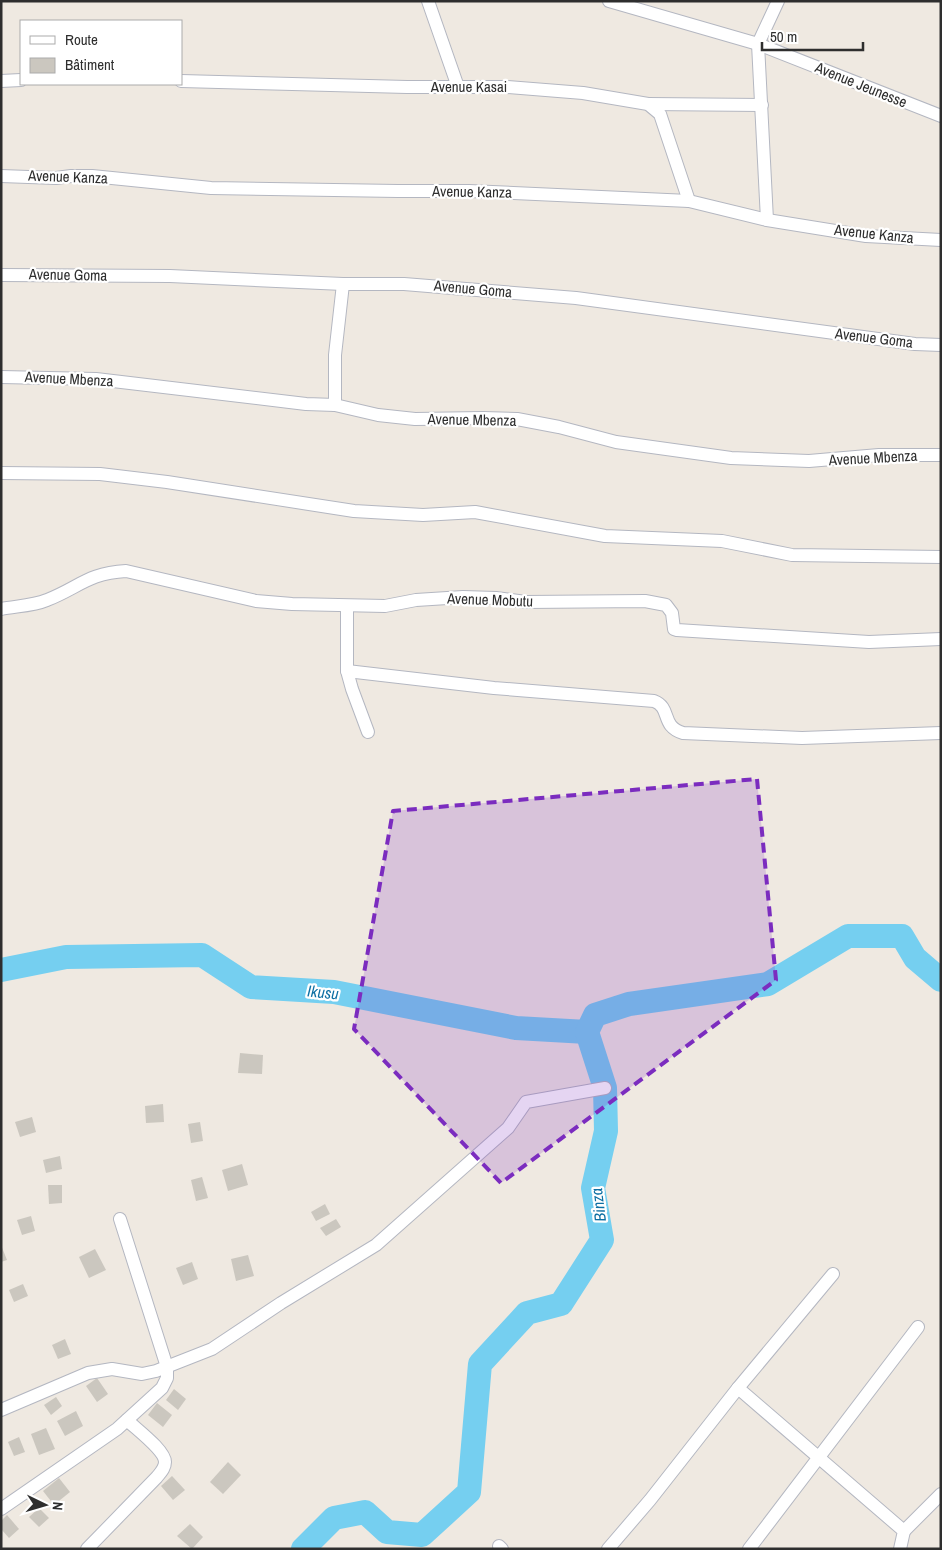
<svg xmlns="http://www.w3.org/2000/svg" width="942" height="1550" font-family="'Archivo Narrow',sans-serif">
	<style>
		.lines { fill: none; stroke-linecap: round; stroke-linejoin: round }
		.river { stroke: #75cff0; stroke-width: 24 }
		.building { fill: #cbc7bf }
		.street-casing { stroke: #b4b7c1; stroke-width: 14 }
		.street { stroke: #fff; stroke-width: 12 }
		.marked { fill: #7b2cbf; fill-opacity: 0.2; stroke: #7b2cbf; stroke-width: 4; stroke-dasharray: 10 6; stroke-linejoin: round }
		.labels { text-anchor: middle; stroke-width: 4.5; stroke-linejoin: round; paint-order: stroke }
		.street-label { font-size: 15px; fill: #2e2e2e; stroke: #fff }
		.water-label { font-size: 16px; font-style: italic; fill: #0d6fa3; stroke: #fff }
	</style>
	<rect width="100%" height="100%" fill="#efe9e1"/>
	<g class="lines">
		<g class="river">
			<polyline points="1,970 66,957 202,955 251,987 334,992 516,1028 587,1032"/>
			<polyline points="303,1549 334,1518 365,1512 387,1532 422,1535 469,1492 480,1364 527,1313 561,1304 602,1240 593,1188 606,1131 605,1088 587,1032 595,1015 629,1004 768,984 848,936 902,936 915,958 941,980"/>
		</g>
	</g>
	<g class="building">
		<polygon points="240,1053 263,1055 262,1074 238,1073"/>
		<polygon points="163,1104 164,1122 146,1123 145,1106"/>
		<polygon points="32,1117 36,1132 20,1137 15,1122"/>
		<polygon points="200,1122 203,1141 191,1143 188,1124"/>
		<polygon points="60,1156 62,1169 46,1173 43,1160"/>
		<polygon points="242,1164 248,1185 228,1191 222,1170"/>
		<polygon points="202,1177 208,1198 196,1201 191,1180"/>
		<polygon points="48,1185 62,1185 62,1203 49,1204"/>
		<polygon points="325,1204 330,1214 316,1221 311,1212"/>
		<polygon points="31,1216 35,1231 22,1235 17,1220"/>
		<polygon points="336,1219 341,1227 326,1236 320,1228"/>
		<polygon points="1,1245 7,1260 1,1262"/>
		<polygon points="95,1249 106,1270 89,1278 79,1257"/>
		<polygon points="248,1255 254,1276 236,1281 231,1259"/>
		<polygon points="192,1262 198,1279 183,1285 176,1268"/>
		<polygon points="23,1284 28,1296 14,1302 9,1290"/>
		<polygon points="65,1339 71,1354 58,1359 52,1345"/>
		<polygon points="97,1378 108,1394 97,1402 86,1386"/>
		<polygon points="174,1389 186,1399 178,1410 166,1400"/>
		<polygon points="56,1397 62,1406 51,1415 44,1405"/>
		<polygon points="157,1403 172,1415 163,1427 148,1415"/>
		<polygon points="76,1411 83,1426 65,1436 57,1421"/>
		<polygon points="46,1428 55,1449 39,1455 31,1434"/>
		<polygon points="19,1437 25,1452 14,1456 8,1442"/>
		<polygon points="228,1462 241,1475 223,1494 210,1482"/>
		<polygon points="172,1476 185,1490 173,1500 161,1486"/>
		<polygon points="59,1478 70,1492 54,1505 43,1491"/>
		<polygon points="39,1508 49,1518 39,1527 29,1517"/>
		<polygon points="7,1515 19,1529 9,1538 1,1529 1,1521"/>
		<polygon points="190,1524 203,1537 192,1549 177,1536"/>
	</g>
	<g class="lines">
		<defs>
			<g id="street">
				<polyline points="428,1 458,87"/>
				<polyline points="609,1 758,44 941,116"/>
				<polyline points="1,81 21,80"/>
				<polyline points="181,81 407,87 507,87 583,93 648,104 660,114 689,201"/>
				<polyline points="648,104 762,105"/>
				<polyline points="1,176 56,178 71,176 92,176 211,188 398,191 469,191 689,201 767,220 866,236 941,240"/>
				<polyline points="767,220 758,44 778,1"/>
				<polyline points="1,275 170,276 343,284 404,284 576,298 915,344 941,345"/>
				<polyline points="1,377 96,379 306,404 335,405 378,415 415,419 483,418 517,419 559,427 616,442 731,458 809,461 879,455 941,455"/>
				<polyline points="335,405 335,355 343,284"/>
				<polyline points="1,473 100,474 167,482 354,511 423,515 475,512 605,536 722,541 792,555 941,557"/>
				<polyline points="347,606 347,671 352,689 368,732"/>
				<path d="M1,609C16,606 33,606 47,600C78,588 88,573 126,571L256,601L292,604L385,606L416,600L463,597L496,598L526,602L645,601L666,605L672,613L674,629L677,630L869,642L941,639"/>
				<path d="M347,671L494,688L654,701C672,708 660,726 683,733L802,738L941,733"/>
				<polyline points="738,1388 904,1531 900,1549"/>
				<polyline points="1,1410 88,1373 112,1369 142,1374 156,1371 212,1349 281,1303 376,1245 508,1128 526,1102 605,1088"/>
				<polyline points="1,1509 117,1429 162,1388 167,1378 167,1367 120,1219"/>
				<polyline points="904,1531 941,1494"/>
				<polyline points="499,1546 502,1549"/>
				<path d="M87,1549L157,1477C161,1472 165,1468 165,1462C165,1450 136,1429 127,1420"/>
				<polyline points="608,1549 650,1500 738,1388 833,1274"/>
				<polyline points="749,1549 918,1327"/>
			</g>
		</defs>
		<use href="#street" class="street-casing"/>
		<use href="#street" class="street"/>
	</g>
	<path class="marked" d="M757,779L776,980L501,1183L354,1029L393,811Z"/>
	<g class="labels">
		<g class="street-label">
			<text transform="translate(861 85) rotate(22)" y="5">Avenue Jeunesse</text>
			<text x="469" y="92">Avenue Kasai</text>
			<text transform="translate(68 177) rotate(2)" y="5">Avenue Kanza</text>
			<text transform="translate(472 192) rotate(1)" y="5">Avenue Kanza</text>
			<text transform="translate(874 234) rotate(6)" y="5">Avenue Kanza</text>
			<text transform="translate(68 275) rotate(1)" y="5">Avenue Goma</text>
			<text transform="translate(473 289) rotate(5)" y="5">Avenue Goma</text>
			<text transform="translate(874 338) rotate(7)" y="5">Avenue Goma</text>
			<text transform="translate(69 379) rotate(3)" y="5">Avenue Mbenza</text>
			<text transform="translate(472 420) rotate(1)" y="5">Avenue Mbenza</text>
			<text transform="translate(873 458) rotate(-3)" y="5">Avenue Mbenza</text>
			<text transform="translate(490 600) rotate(2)" y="5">Avenue Mobutu</text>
		</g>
		<g class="water-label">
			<text transform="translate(323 992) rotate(6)" y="6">Ikusu</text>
			<text transform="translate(598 1205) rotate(-97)" y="6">Binza</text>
		</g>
	</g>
	<rect width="942" height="1550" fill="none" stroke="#2e2e2e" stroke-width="5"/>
	<rect x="20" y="20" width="162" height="65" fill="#ffffff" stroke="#ababab"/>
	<rect x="30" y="36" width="25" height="8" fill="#ffffff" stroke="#ababab"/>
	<text x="65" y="45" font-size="15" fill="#2e2e2e">Route</text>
	<rect x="30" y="58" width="25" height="15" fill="#cbc7bf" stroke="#ababab"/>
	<text x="65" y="70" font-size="15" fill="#2e2e2e">Bâtiment</text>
	<g transform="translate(45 1505) rotate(95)" stroke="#ffffff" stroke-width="4" paint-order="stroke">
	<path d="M0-4L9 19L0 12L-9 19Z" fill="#2e2e2e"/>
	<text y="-8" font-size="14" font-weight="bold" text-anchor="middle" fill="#2e2e2e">N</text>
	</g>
	<path d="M762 42v8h101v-8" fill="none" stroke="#2e2e2e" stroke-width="2.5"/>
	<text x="770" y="42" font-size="15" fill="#2e2e2e" stroke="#ffffff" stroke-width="4" paint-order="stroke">50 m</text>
</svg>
